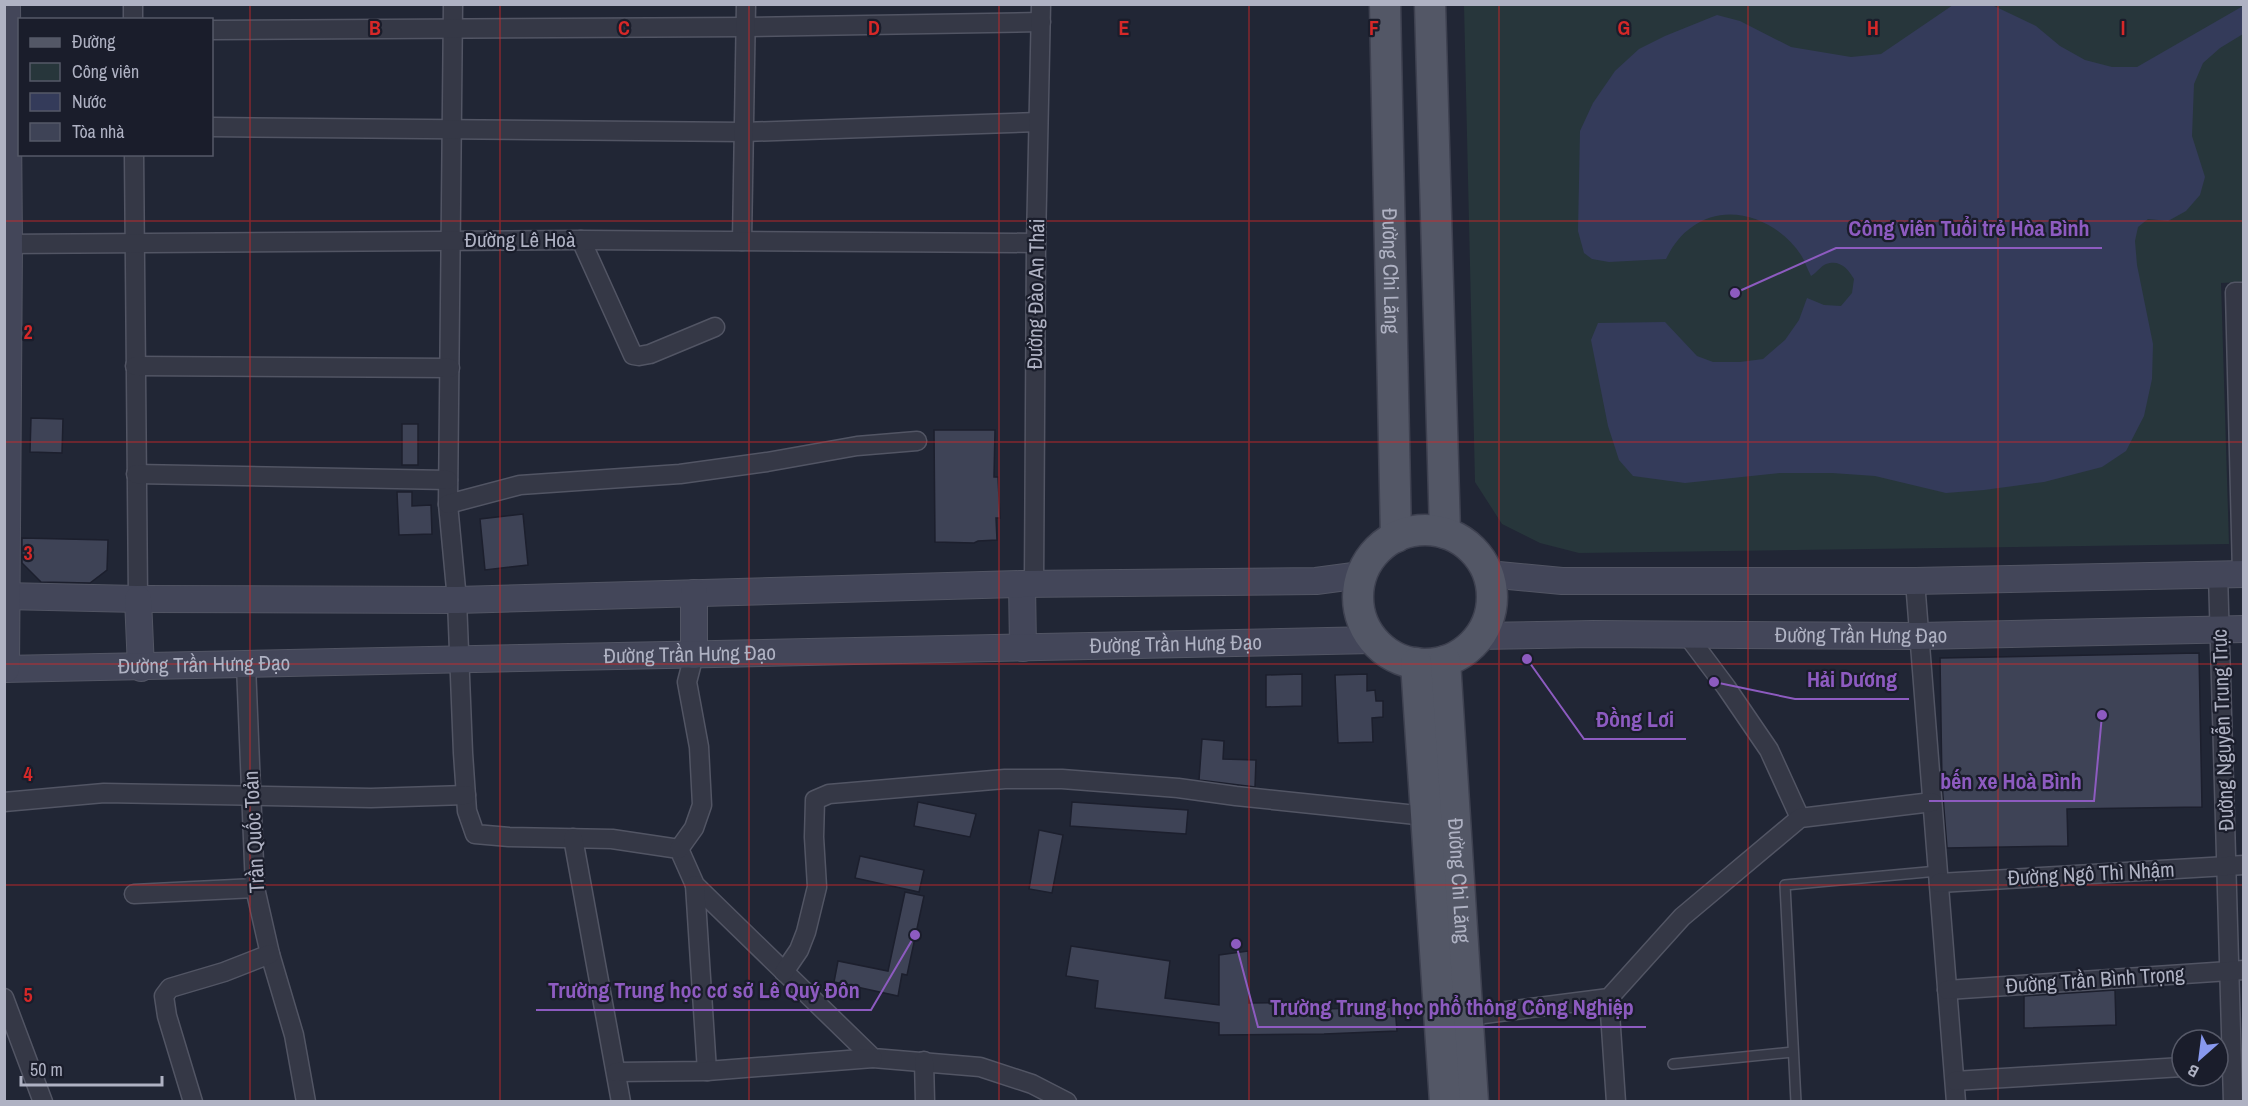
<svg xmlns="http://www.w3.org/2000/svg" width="2248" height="1106" font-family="'Archivo Narrow',sans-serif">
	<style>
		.green { fill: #27363b }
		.water { fill: #343b5a }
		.building { fill: #3e4356; stroke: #1c1f2d; stroke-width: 1.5 }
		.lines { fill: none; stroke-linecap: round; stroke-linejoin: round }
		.lane-casing { stroke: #525564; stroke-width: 12 }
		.street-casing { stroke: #525564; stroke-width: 21 }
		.secondary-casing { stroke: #525564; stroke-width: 28 }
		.primary-casing { stroke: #3e4150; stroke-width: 33 }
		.lane { stroke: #353846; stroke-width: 9 }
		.street { stroke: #353846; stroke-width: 18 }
		.secondary { stroke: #434659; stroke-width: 26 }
		.primary { stroke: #535766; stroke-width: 30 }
		.grid { fill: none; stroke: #d62828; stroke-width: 1.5; stroke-opacity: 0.55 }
		.labels { text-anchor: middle; stroke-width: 4.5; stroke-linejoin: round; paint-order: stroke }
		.street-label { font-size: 21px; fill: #afb2c3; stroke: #1a1d2b }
		.grid-label { font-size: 20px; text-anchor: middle; font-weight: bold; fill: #d62828; stroke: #1a1d2b; stroke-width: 4.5; stroke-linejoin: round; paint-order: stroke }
		.leader { fill: none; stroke: #8d5bc0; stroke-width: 2 }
		.callout-dot { fill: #8d5bc0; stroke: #1a1d2b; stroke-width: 2 }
		.callout-label { font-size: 22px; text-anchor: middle; font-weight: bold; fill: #8d5bc0; stroke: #1a1d2b; stroke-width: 4.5; stroke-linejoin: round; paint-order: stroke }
	</style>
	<rect width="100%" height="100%" fill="#212635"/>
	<polygon class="green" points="1464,5 2243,5 2243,282 2221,283 2229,544 1579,553 1540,543 1502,524 1475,482"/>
	<path class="water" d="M1953,5H1992L2036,26L2060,46L2085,60L2112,67H2137L2243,6V34L2220,48L2203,63L2194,84L2192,136L2205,177L2200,195L2186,211L2168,221L2148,219L2138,227L2135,241L2137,265L2153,344L2152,379L2144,416L2126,451L2102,467L2044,482L1984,490L1946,493L1875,476L1832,473H1780L1685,483L1633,476L1619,460L1608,426L1591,340L1598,323L1665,322L1697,356L1713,362H1740L1763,359L1785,340L1799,320L1807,298L1824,305L1841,306L1852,293L1854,279C1848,269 1840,259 1826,264C1821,266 1816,273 1811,276C1807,269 1805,261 1801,255C1778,220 1728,200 1692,227C1680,235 1672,247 1666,259L1609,262L1592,259L1584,253L1578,231L1580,131L1593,103L1615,71L1639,49L1665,36L1717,15L1740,21L1791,47L1851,57L1881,54Z"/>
	<g class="building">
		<polygon points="31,418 63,419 62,453 30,452"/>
		<rect x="402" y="424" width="16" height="41"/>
		<polygon points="934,430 995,430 994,477 998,477 1000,518 996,518 997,540 978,541 974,543 935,542"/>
		<polygon points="397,492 412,492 412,506 431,505 432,534 399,535"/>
		<polygon points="523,514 528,565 485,570 480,519"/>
		<polygon points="22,538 108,540 107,570 90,583 41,582 22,563"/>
		<polygon points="2199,653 2202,807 2067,809 2068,846 1947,848 1942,784 1940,658"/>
		<polygon points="1302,674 1302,706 1266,707 1266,675"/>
		<polygon points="1367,674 1367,691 1375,690 1376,701 1383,701 1383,717 1372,718 1373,742 1338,743 1335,675"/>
		<polygon points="1202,739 1224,741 1223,759 1256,760 1255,787 1199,780"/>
		<polygon points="918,802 976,814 970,837 914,826"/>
		<polygon points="1072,802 1188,810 1186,834 1070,826"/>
		<polygon points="1039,830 1063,835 1052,893 1029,889"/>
		<polygon points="860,856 924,870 919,892 855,878"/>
		<polygon points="905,892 924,896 907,975 902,974 898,996 834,982 838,961 888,971"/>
		<polygon points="1071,946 1170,961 1165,998 1219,1005 1219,955 1248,951 1249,1003 1324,1002 1324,1009 1395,1007 1397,1031 1324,1034 1219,1035 1219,1023 1095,1008 1098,981 1066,976"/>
		<polygon points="2115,990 2116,1025 2024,1028 2024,996"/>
	</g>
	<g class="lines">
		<defs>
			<g id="lane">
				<polyline points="1673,1064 1793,1052"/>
				<polyline points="1796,1102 1785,885 1938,871"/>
			</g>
			<g id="street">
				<polyline points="133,4 133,20"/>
				<polyline points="453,4 448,504 457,600 463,753 467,811 475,834 509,837 612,839 679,849 695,885 873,1058 980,1067 1032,1084 1067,1102"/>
				<polyline points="212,30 745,27 1041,22"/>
				<polyline points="212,127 744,132 1038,122"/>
				<polyline points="134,154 138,599"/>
				<polyline points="581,240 633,355 639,356 650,354 715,327"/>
				<polyline points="742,241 746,4"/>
				<polyline points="4,244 581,240 1036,243"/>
				<polyline points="135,366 450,368"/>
				<polyline points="136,474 448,480"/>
				<polyline points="448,504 520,485 680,474 767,462 857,446 917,441"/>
				<polyline points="2218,574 2233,1102"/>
				<polyline points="2242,574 2235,292 2244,292"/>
				<polyline points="1915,581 1956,1102"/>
				<polyline points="1034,584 1036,243 1041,4"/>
				<polyline points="1687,635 1726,687 1769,750 1800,818"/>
				<polyline points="246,665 255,888 270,954 294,1035 306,1102"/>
				<polyline points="4,802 104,793 371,798 466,795"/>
				<polyline points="573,838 621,1102"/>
				<polyline points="679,849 694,828 702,805 699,747 687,682 694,655"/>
				<polyline points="1939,883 2244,865"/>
				<polyline points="695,885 707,1071"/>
				<polyline points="134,894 255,888"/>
				<polyline points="784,972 799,950 806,932 817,887 814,837 815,800 829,794 1005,779 1062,779 1178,788 1236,796 1426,816"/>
				<polyline points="1947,990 2244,970"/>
				<polyline points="4,998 43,1102"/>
				<polyline points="1609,998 1616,1102"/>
				<polyline points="1460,1017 1609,998 1682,917 1800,818 1932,802"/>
				<polyline points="924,1061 925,1102"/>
				<polyline points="616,1072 707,1071 873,1058"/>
				<polyline points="1955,1081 2182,1067"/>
				<polyline points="193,1102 167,1016 164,996 170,988 224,972 270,954"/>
			</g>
			<g id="secondary">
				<polyline points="1488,574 1562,581 1915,581 2244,574"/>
				<polyline points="1022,584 1023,648"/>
				<polyline points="4,596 138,599 457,600 1022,584 1316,581 1361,575"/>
				<polyline points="138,599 141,668"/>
				<path id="s1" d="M1479,636L1593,634L1919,636L2244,629"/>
				<polyline points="694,655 694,593"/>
				<path id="s2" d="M4,669L1373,640"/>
				<polyline points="6,669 9,244 7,4"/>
			</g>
			<g id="primary">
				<path id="s3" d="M1385,4L1396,537"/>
				<polyline points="1430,4 1445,533"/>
				<circle cx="1425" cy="597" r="67"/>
				<path id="s4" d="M1445,661L1473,1102"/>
				<polyline points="1416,663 1445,1102"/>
			</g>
		</defs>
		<use href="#lane" class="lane-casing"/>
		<use href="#street" class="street-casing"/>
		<use href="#secondary" class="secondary-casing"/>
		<use href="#primary" class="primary-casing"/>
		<use href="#lane" class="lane"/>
		<use href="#street" class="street"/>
		<use href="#secondary" class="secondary"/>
		<use href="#primary" class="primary"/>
	</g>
	<path class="grid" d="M250,4V1102M500,4V1102M749,4V1102M999,4V1102M1249,4V1102M1499,4V1102M1748,4V1102M1998,4V1102M4,221H2244M4,442H2244M4,664H2244M4,885H2244"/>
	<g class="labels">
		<g class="street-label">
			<text x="520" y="247">Đường Lê Hoà</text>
			<text dy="7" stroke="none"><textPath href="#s3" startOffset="267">Đường Chi Lăng</textPath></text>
			<text transform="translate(1036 294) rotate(-89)" y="7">Đường Đào An Thái</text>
			<text dy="7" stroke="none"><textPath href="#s1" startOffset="382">Đường Trần Hưng Đạo</textPath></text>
			<text dy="7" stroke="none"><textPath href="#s2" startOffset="1172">Đường Trần Hưng Đạo</textPath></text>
			<text dy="7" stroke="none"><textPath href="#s2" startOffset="686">Đường Trần Hưng Đạo</textPath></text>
			<text dy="7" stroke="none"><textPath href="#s2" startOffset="200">Đường Trần Hưng Đạo</textPath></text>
			<text transform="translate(2223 730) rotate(-92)" y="7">Đường Nguyễn Trung Trực</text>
			<text transform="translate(254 832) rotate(-93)" y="7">Trần Quốc Toản</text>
			<text transform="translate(2091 874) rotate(-3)" y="7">Đường Ngô Thì Nhậm</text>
			<text dy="7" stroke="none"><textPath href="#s4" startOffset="220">Đường Chi Lăng</textPath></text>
			<text transform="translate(2095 980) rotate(-4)" y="7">Đường Trần Bình Trọng</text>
		</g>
	</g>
	<g class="grid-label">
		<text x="375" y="35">B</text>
		<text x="624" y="35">C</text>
		<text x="874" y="35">D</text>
		<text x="1124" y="35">E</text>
		<text x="1374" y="35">F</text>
		<text x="1624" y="35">G</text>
		<text x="1873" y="35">H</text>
		<text x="2123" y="35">I</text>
		<text x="28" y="339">2</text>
		<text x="28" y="560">3</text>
		<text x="28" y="781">4</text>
		<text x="28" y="1002">5</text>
	</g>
	<path class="leader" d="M1735 293L1836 248H2102M1714 682L1795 699H1909M1527 659L1584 739H1686M2102 715L2094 801H1929M915 935L871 1010H536M1236 944L1258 1027H1646"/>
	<g class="callout-dot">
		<circle cx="1735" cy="293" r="6"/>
		<circle cx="1714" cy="682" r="6"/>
		<circle cx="1527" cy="659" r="6"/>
		<circle cx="2102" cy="715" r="6"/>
		<circle cx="915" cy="935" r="6"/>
		<circle cx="1236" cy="944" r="6"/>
	</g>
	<g class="callout-label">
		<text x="1969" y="236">Công viên Tuổi trẻ Hòa Bình</text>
		<text x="1852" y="687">Hải Dương</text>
		<text x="1635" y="727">Đồng Lơi</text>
		<text x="2011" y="789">bến xe Hoà Bình</text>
		<text x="704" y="998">Trường Trung học cơ sở Lê Quý Đôn</text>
		<text x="1452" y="1015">Trường Trung học phổ thông Công Nghiệp</text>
	</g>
	<rect width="2248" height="1106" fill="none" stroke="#afb2c3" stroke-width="12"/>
	<rect x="18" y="18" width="195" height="138" fill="#1a1d2b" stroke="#565968" stroke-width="1.5"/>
	<rect x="30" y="38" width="30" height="9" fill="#535766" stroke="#565968" stroke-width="1.5"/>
	<text x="72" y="48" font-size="18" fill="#afb2c3">Đường</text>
	<rect x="30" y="63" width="30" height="18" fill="#27363b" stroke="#565968" stroke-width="1.5"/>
	<text x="72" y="78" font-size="18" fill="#afb2c3">Công viên</text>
	<rect x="30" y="93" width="30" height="18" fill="#343b5a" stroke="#565968" stroke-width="1.5"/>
	<text x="72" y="108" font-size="18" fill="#afb2c3">Nước</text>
	<rect x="30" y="123" width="30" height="18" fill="#3e4356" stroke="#565968" stroke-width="1.5"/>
	<text x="72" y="138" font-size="18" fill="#afb2c3">Tòa nhà</text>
	<g transform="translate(2200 1058) rotate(208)"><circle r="28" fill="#1a1d2b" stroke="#565968" stroke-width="1.5"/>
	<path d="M0-4.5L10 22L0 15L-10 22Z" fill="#8899ef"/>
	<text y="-9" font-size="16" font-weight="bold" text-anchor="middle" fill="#afb2c3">B</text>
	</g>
	<path d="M21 1076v9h141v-9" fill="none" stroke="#afb2c3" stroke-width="3"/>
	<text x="30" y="1076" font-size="18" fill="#afb2c3" stroke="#1a1d2b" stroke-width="4.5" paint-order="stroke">50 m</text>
</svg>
